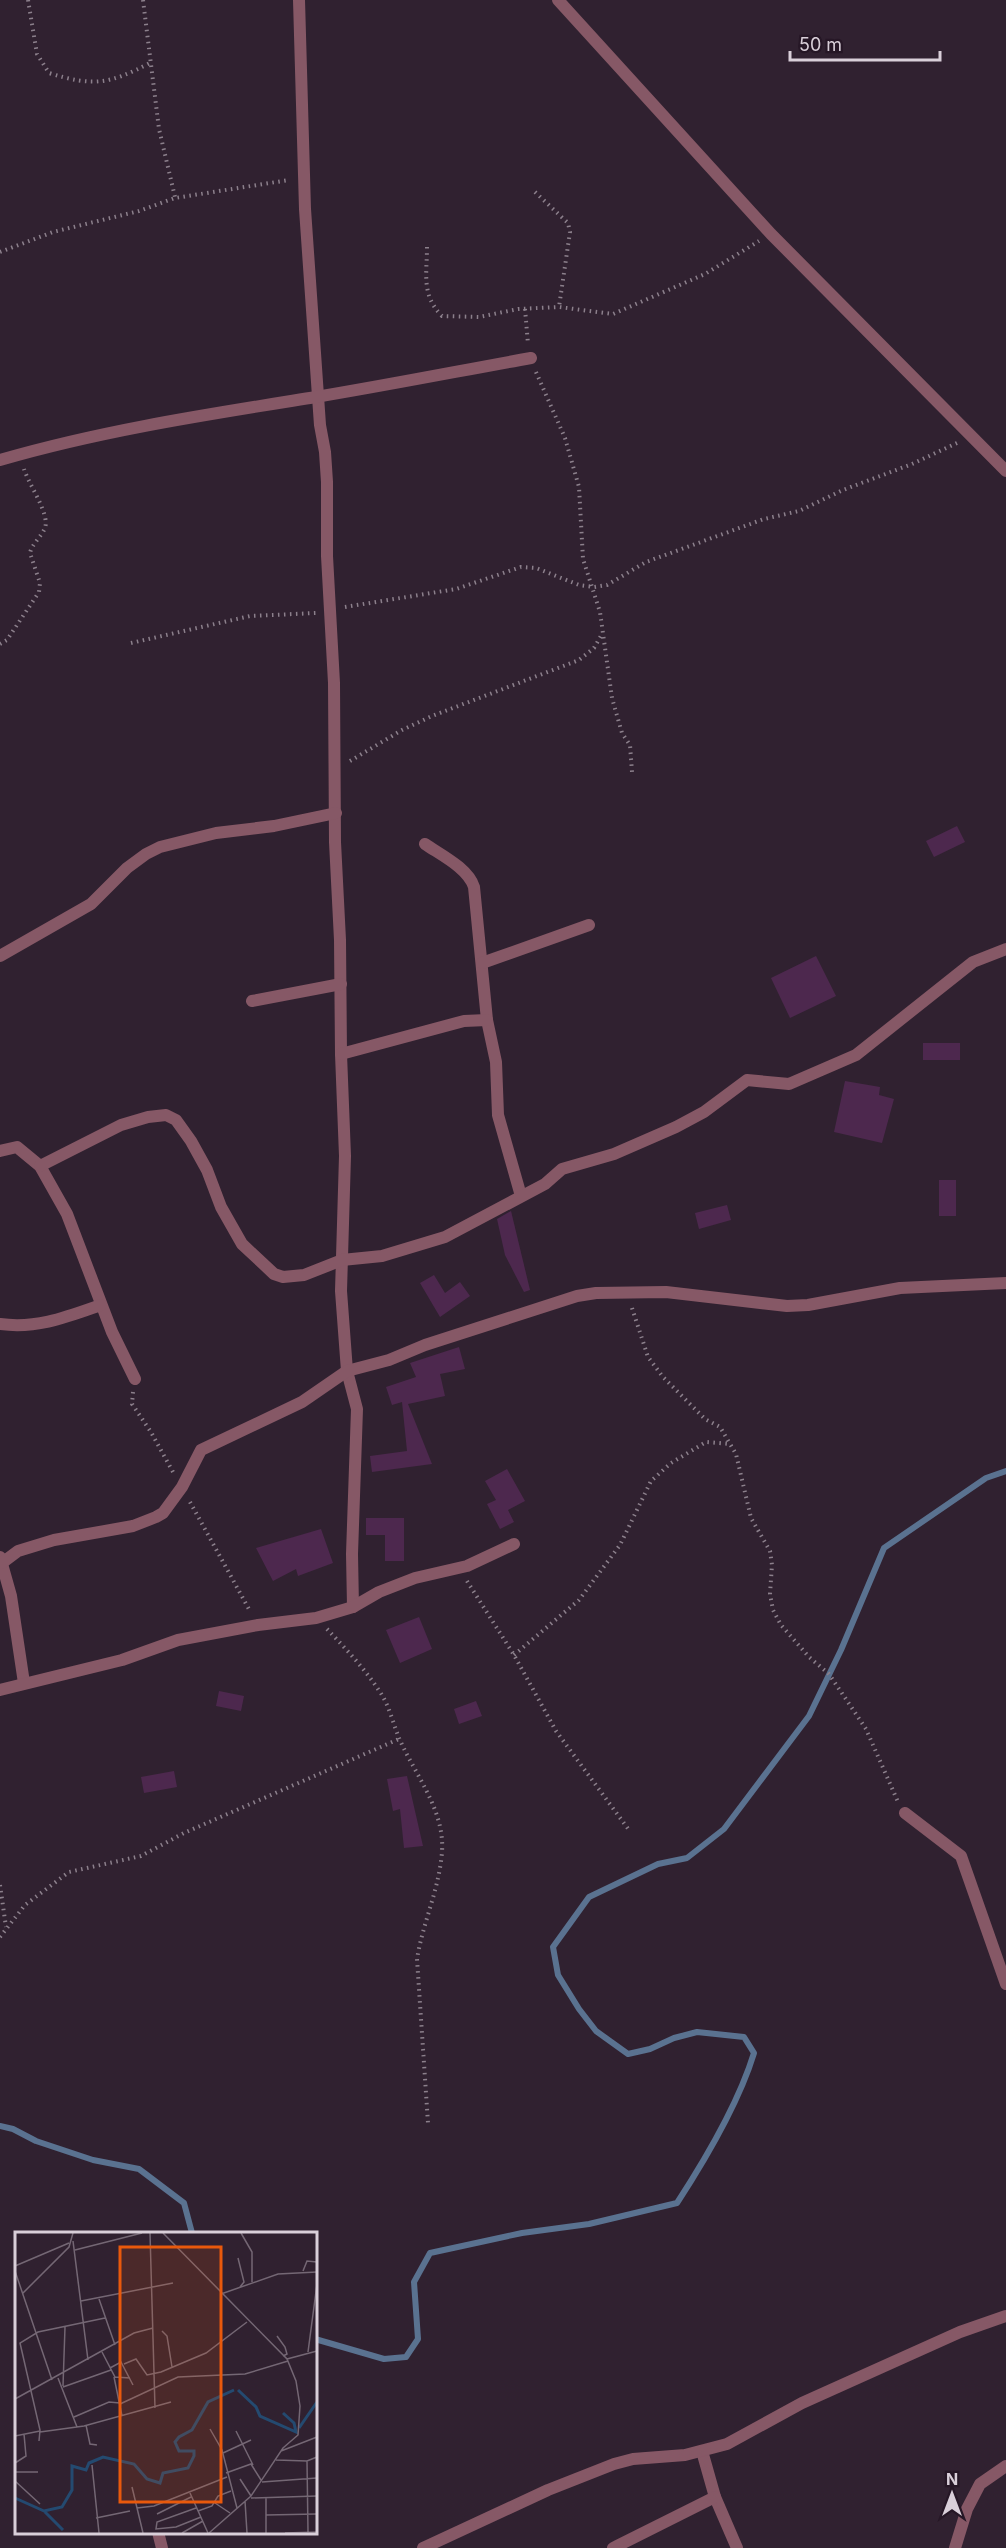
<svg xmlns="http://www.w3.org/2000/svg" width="1006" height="2548" font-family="Inter,sans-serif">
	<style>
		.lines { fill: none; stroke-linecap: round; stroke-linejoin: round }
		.stream { stroke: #5a7290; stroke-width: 6 }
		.building { fill: #4d284e }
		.path { stroke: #8c808c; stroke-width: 4; stroke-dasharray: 1.5 4.5; stroke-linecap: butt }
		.minor { stroke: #865866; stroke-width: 12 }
		.tertiary { stroke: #865866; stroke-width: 12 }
		.inset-river { fill: none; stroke: #244a70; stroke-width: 3 }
		.inset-road { fill: none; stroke: #746774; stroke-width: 1.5 }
		.view { fill: #e8590c; fill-opacity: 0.15; stroke: #e8590c; stroke-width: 3 }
		.inset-edge { fill: none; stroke: #d9cfd9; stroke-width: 3 }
	</style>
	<rect width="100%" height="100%" fill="#302130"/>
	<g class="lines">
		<g class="stream">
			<polyline points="0,2126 13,2129 36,2141 93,2160 139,2169 184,2203 192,2233"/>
			<path d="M315,2339L384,2359L406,2357L418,2339L414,2282L430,2253L522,2233L589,2224L677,2203C705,2160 739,2102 754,2053L744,2037L697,2032L674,2038L650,2049L628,2054L596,2031L579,2009L558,1975L553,1947L589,1897L658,1864L687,1858L724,1829L809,1716L841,1650L884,1548L986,1478L1006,1471"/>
		</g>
	</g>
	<g class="building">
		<polygon points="957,826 965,842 934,857 926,841"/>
		<polygon points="816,956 836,996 790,1018 771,978"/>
		<rect x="923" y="1043" width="37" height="17"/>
		<polygon points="845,1081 880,1087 879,1095 894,1099 882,1143 834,1132"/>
		<rect x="939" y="1180" width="17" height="36"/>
		<polygon points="727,1205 731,1220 699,1229 695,1213"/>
		<polygon points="511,1211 530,1290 524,1292 505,1255 497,1219"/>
		<polygon points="434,1275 445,1293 460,1282 470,1296 440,1317 420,1283"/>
		<polygon points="459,1347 465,1369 440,1374 445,1396 408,1404 432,1464 372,1472 370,1456 407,1451 402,1402 392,1405 386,1387 416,1377 410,1363"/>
		<polygon points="507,1469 525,1501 508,1510 514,1522 500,1529 487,1504 496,1500 485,1481"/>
		<polygon points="366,1518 404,1518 404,1561 385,1561 385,1535 366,1535"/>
		<polygon points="321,1529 333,1563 298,1576 296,1569 273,1581 256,1548"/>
		<polygon points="419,1617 432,1649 400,1663 386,1630"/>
		<polygon points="219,1691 244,1696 241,1711 216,1706"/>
		<polygon points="476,1701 482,1716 459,1724 454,1709"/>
		<polygon points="174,1771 177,1787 144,1793 141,1777"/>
		<polygon points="407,1776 423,1846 404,1848 400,1809 393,1811 387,1779"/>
	</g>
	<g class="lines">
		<g class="path">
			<path d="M28,0L37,54L49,73C94,87 109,84 150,63"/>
			<polyline points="143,0 159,129 175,197"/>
			<polyline points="535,192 568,223 570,232 559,307"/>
			<path d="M427,247C427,274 421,295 442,316L479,317L518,309L559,307L613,314L705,274L759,241"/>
			<polyline points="0,252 53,232 139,211 175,198 289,180"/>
			<polyline points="525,309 528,344"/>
			<polyline points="536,372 565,438 579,487 583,559 600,612 612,698 622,733 630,745 632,772"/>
			<polyline points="345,607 456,589 521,567 536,568 579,585 594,587 607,585 646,562 764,519 799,511 843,490 912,464 957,443"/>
			<polyline points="131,643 250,616 316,613"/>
			<path d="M0,644L7,640L39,592L40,583L30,553C32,544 41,537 45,528C50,514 29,485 24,469"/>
			<polyline points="350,761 402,730 432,716 579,660 594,648 602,634"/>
			<polyline points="632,1308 648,1357 663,1377 705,1419 720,1427 736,1454 751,1518 770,1551 772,1565 770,1594 773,1610 781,1625 809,1657 829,1674 866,1729 898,1802"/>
			<polyline points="133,1392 132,1404 151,1432 173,1472"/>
			<polyline points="190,1502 250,1611"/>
			<polyline points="467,1581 514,1655 556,1731 629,1830"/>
			<path d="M327,1629C346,1649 365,1669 380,1692C389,1705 393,1723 399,1738C415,1775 445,1810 442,1852C439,1890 423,1922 417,1959L428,2123"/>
			<polyline points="514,1655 579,1600 620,1545 651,1481 671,1463 706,1442 731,1444"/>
			<polyline points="0,1885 6,1927"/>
			<polyline points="0,1937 25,1905 69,1872 141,1856 184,1833 399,1739"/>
		</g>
		<g class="minor">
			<polyline points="299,0 305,209 320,425 325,452 327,482 327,556 334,683 335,842 340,940 341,1054 345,1156 341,1291 347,1371 357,1409 352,1554 353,1607"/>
			<path d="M0,460C103,430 210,414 316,397C388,385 459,371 531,358"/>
			<path d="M425,844C441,855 468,868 474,887L487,1020L496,1062L498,1115L521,1196"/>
			<polyline points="0,956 91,904 127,868 146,854 160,847 216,833 274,826 336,813"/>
			<polyline points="482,963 589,925"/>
			<polyline points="252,1001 341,984"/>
			<polyline points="341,1054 464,1021 487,1020"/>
			<polyline points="0,1151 17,1147 40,1166 67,1214 112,1332 135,1379"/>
			<polyline points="40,1166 121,1125 148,1117 166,1115 176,1120 191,1141 207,1170 221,1207 242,1244 274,1274 283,1277 304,1275 342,1260 382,1256 445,1237 545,1184 562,1169 614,1154 676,1127 704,1112 747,1080 789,1084 856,1055 973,962 1006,949"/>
			<path d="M0,1324C37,1329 67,1317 101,1305"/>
			<polyline points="0,1557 11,1596 24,1683"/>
			<polyline points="2,1563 18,1551 54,1540 133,1526 156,1517 163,1513 182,1487 201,1450 302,1402 347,1371 389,1360 425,1345 577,1296 596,1293 666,1292 787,1306 808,1305 900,1288 1006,1283"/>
			<polyline points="0,1690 122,1660 178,1640 258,1625 316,1618 353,1607 379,1592 415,1578 467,1566 514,1544"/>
			<polyline points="905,1813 961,1856 1006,1984"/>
			<polyline points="702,2451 715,2497 737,2548"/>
			<polyline points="158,2532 162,2548"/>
			<polyline points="423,2548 548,2490 614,2464 633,2459 685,2455 727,2444 802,2403 960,2332 1006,2316"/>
			<polyline points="613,2548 715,2497"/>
			<polyline points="955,2548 967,2509 980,2484 1006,2466"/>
		</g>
		<polyline class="tertiary" points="558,0 771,234 1006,471"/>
	</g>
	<g transform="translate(15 2232)">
		<rect width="302" height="302" fill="#302130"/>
		<path class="inset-river" d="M223,158L241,175L245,184L281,200L279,191L268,181M284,196L302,170M0,266L29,279L47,275L57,258V234L71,238L74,231L88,225L119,232L132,247L145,251L148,241L173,236L179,224V219H164L160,210L164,205L177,198L193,170L219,158M30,280L48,298"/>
		<path class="inset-road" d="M135,1L140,176M148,1L272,127L281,149L285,174L283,203L268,216L236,264L194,301M226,1L237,20V50M58,9L73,128M60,18L127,1M223,26L229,50L225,55M0,34L54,11M0,39L37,148M288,39L292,29L302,30M8,61L54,15L58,1M206,62L263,42L302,40M84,67L100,113M66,69L158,51M147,99L152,104L157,135M262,104L270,115L272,122L268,124M87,120L100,145L115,146M293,120L302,52M272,127L302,119M109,132L121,127L132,143L146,140L191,121L232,90M95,136L106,130L118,153M99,145L107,184M43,146L62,195M48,154L50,95M48,155L96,138M0,167L119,101L138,96M105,172L163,145L230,142L273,129M59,185L94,170L105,171M71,193L75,212L82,213M195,197L207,218L222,276M221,199L238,233M25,200L69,194L156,170M0,204L25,199M24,209L25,198L5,111L23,100L90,86M266,219L302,205M208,221L236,208M261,228L292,229L302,225M292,229L293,300M0,231L11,224L9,202M77,233L84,301M0,240H23M211,241L236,232L246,248M225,247L236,264M0,249L25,272M247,250L302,246M117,255L128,301M175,261L193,301M236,266L302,264M251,266V301M230,269L232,301M200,271L215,281M122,276L139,274L212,245M181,276L142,290L141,297L161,295L186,285M183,279L197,274L203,264L216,259M142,282L176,265M251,283L302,282M81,286L115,279M167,301L188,289M270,301L302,300"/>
		<path class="view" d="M105,15H206V270H105Z"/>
		<rect width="302" height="302" class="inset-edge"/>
	</g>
	<g transform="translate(952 2494)" stroke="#261726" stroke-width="4.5" paint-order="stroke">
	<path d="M0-4.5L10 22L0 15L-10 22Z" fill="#d9cfd9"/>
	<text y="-9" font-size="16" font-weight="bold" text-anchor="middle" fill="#d9cfd9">N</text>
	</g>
	<path d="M790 51v9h150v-9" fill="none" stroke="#d9cfd9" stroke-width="3"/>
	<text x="799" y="51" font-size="18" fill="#d9cfd9" stroke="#261726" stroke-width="4.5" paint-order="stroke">50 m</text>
</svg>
